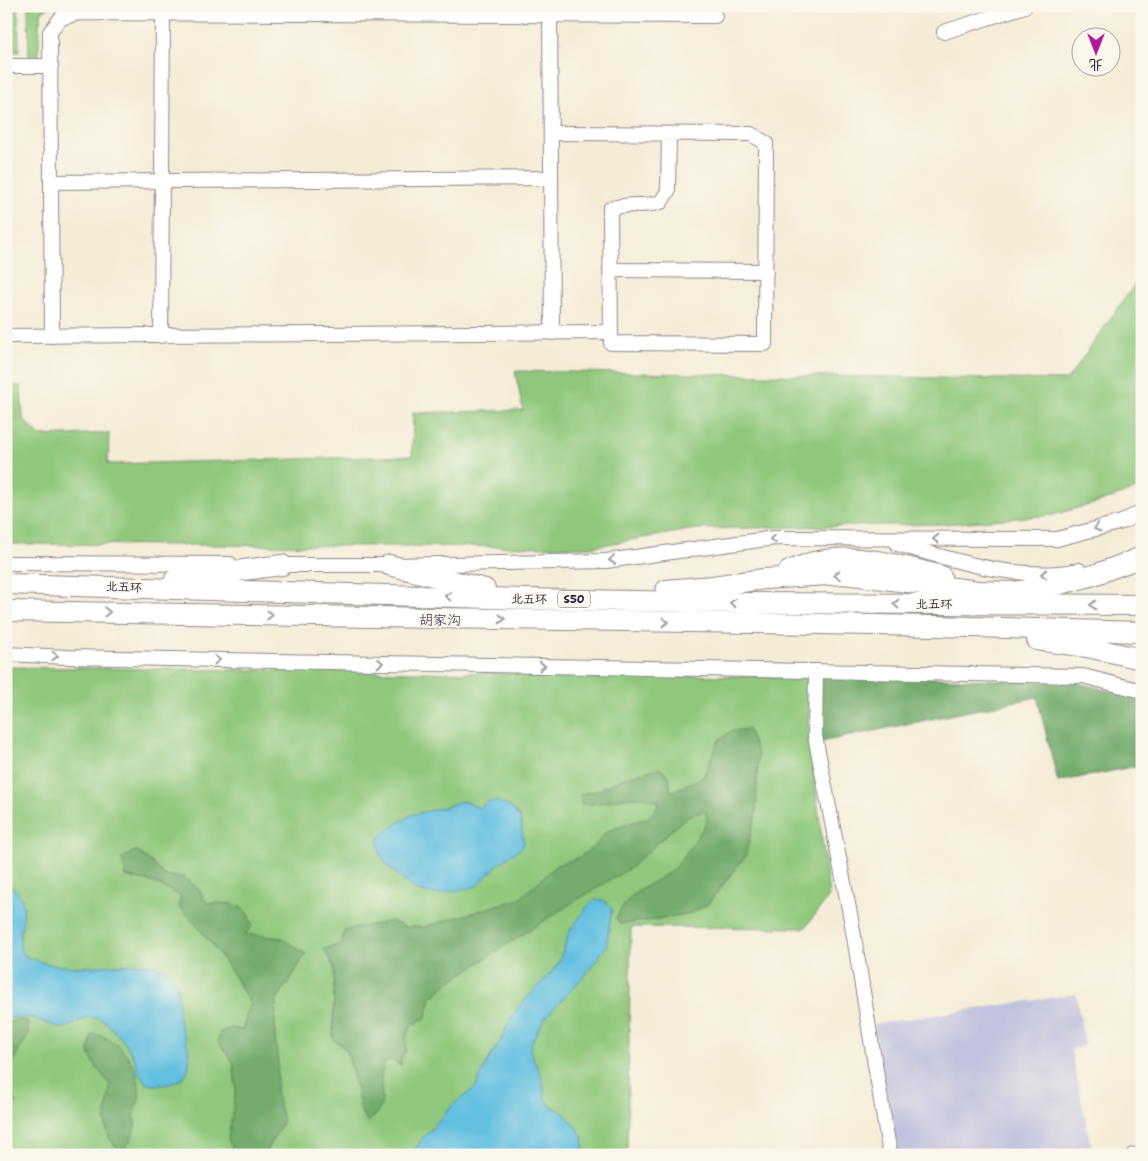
<svg xmlns="http://www.w3.org/2000/svg" width="1148" height="1161" font-family="'Shantell Sans','LXGW WenKai TC',sans-serif">
	<style>
		.industrial { fill: #c1c2dd }
		.green { fill: #8fc87c; stroke: #58755c }
		.forest { fill: #73ac6c; stroke: #4a6754 }
		.water { fill: #62bfe0; stroke: #42708e }
		.lines { fill: none; stroke-linecap: round; stroke-linejoin: round }
		.minor-casing { stroke: #8c8789; stroke-width: 16 }
		.highway-casing { stroke: #8c8789; stroke-width: 22 }
		.minor { stroke: #fff; stroke-width: 14 }
		.highway { stroke: #fff; stroke-width: 20 }
		.oneway { stroke: #9c9ca7 }
		.labels { text-anchor: middle; stroke-width: 4; stroke-linejoin: round; paint-order: stroke }
		.shield { fill: #fbf7ec; stroke: #636270; stroke-width: 1 }
		.shield-label { font-size: 11px; font-weight: bold; fill: #22223b }
		.street-label { font-size: 12px; fill: #22223b; stroke: #fbf7ec }
		.neighbourhood-label { font-size: 14px; fill: #594d6c; stroke: #fbf7ec }
	</style>
	<rect width="100%" height="100%" fill="#fbf7ec"/>
	<filter id="ink" filterUnits="userSpaceOnUse"><feTurbulence type="fractalNoise" baseFrequency=".02" numOctaves="2"/><feDisplacementMap in="SourceGraphic" scale="10" xChannelSelector="R" yChannelSelector="G"/><feConvolveMatrix kernelMatrix="1 2 1 2 8 2 1 2 1" color-interpolation-filters="sRGB"/></filter>
	<filter id="wash" filterUnits="userSpaceOnUse"><feTurbulence type="fractalNoise" baseFrequency=".0096" numOctaves="4" result="noise"/><feDisplacementMap in="SourceGraphic" scale="20" xChannelSelector="R" yChannelSelector="G"/><feGaussianBlur stdDeviation="1.12" result="paint"/><feColorMatrix in="noise" values="0 0 0 0 0 0 0 0 0 0 0 0 0 0 0 0 0 1.4 0 .05"/><feComposite in="paint" operator="in"/></filter>
	<g filter="url(#wash)">
		<rect width="100%" height="100%" fill="#f5ecd7"/>
		<polygon class="industrial" points="1076,994 1085,1045 1071,1050 1092,1150 1037,1155 896,1155 874,1024"/>
		<g class="green">
			<polygon points="6,6 18,6 19,52 6,52"/>
			<polygon points="28,6 52,6 42,11 39,25 39,58 29,59"/>
			<polygon points="1142,274 1142,487 1100,502 1053,515 945,524 696,529 590,547 6,544 6,386 21,386 23,418 40,436 109,433 108,464 412,456 413,413 523,410 515,371 1067,380"/>
			<polygon points="6,667 811,677 808,727 829,896 805,928 631,927 627,1155 6,1155"/>
		</g>
		<g class="forest">
			<polygon points="823,674 1079,683 1142,699 1142,765 1058,782 1037,697 821,742 820,679"/>
			<path d="M748,729L758,755L756,814L745,857L707,905L691,913L641,922L620,924L616,918C630,889 648,888 672,870C681,863 699,834 707,822L706,811L687,816L630,868L570,904L449,982L431,998L426,1018L412,1025L406,1038V1051L401,1058V1065L390,1060L384,1063C383,1068 381,1074 381,1079C381,1099 387,1107 368,1122L362,1114L347,1050L333,1039L334,967L324,949L341,944L345,930L392,921L405,927H423L519,899L557,865L580,857L597,844L607,831L649,817L660,803C634,787 609,807 581,804L580,794L593,792L629,776L659,768L669,776L671,792L703,777L719,740L731,731Z"/>
			<path d="M136,850L151,862L165,876L185,877L199,890L207,903C227,903 248,901 252,926L245,934L282,938L306,954L276,1001L275,1034L278,1065L276,1091L283,1122L264,1155H243L235,1152L228,1140L236,1089L233,1062L218,1042L220,1032L231,1028L242,1030L250,1004C231,969 208,935 179,907L180,896L155,883L126,877L122,859Z"/>
			<path d="M18,1020L27,1021C34,1038 14,1052 12,1065C11,1074 12,1083 10,1092L17,1103H13L6,1099V1023Z"/>
			<path d="M92,1034C122,1037 143,1071 139,1099C138,1103 136,1106 135,1110C134,1115 135,1120 135,1125C134,1136 129,1144 122,1152C96,1132 108,1113 110,1085L94,1064L89,1051Z"/>
		</g>
		<g class="water">
			<polygon points="461,801 468,803 479,808 487,802 496,801 512,808 520,818 524,843 521,848 497,865 477,886 440,894 425,893 414,889 387,866 379,851 379,838 393,826 411,815 441,808"/>
			<path d="M6,884C42,899 9,941 24,955C27,958 34,959 38,961C64,970 94,966 121,965C132,964 145,963 155,966C163,969 173,975 176,982C180,994 177,1008 179,1020C181,1030 186,1039 188,1049C195,1080 173,1088 147,1084L138,1072L135,1060L126,1044L105,1021L98,1018L87,1017L70,1026L60,1028L32,1018H6Z"/>
			<polygon points="596,899 605,901 612,909 606,947 586,974 545,1018 532,1041 530,1050 543,1081 545,1098 550,1105 565,1114 576,1127 583,1137 584,1145 581,1155 413,1155 420,1141 433,1127 455,1103 475,1088 489,1059 500,1042 512,1016 520,1005 552,972 559,962 569,932 587,907"/>
		</g>
	</g>
	<g filter="url(#ink)">
		<g class="lines">
			<defs>
				<g id="minor">
					<polyline points="550,6 552,333"/>
					<polyline points="944,32 1025,6"/>
					<polyline points="6,66 51,66"/>
					<path d="M551,133L751,134L766,143L765,344L611,343L610,209C627,202 644,208 661,202L668,191L669,134"/>
					<polyline points="51,182 551,178"/>
					<polyline points="610,270 766,271"/>
					<polyline points="6,336 611,332"/>
					<polyline points="52,336 50,32 61,18 79,13 715,16"/>
					<polyline points="161,336 163,14"/>
					<path d="M897,544C957,561 1017,582 1079,570"/>
					<polyline points="6,563 230,564"/>
					<polyline points="274,565 389,565 606,561 775,538 1057,539 1122,522 1142,511"/>
					<polyline points="6,654 67,657 1083,676 1142,691"/>
					<polyline points="816,671 815,736 851,919 890,1155"/>
					<polyline points="1133,1155 1142,1154"/>
				</g>
				<g id="highway">
					<polyline points="389,565 485,589"/>
					<path d="M789,571C797,568 806,564 814,562C857,552 900,565 941,576"/>
					<polyline points="175,579 282,565"/>
					<polyline points="6,584 524,599 747,603 1142,605"/>
					<polyline points="666,590 712,586 764,579 844,574 978,591 1013,592 1049,587 1094,575 1142,557"/>
					<polyline points="6,611 936,626 1142,632"/>
					<polyline points="1037,640 1087,647 1142,659"/>
				</g>
			</defs>
			<use href="#minor" class="minor-casing"/>
			<use href="#highway" class="highway-casing"/>
			<use href="#minor" class="minor"/>
			<use href="#highway" class="highway"/>
		</g>
		<defs><path id="oneway-chevron" d="M-2-3.5L2.5 0L-2 3.5" fill="none" stroke-width="1.6" stroke-linecap="round" stroke-linejoin="round" transform="scale(1.25)"/></defs>
		<g class="oneway">
			<use href="#oneway-chevron" transform="translate(1097 528) rotate(165)"/>
			<use href="#oneway-chevron" transform="translate(773 539) rotate(176)"/>
			<use href="#oneway-chevron" transform="translate(936 539) rotate(180)"/>
			<use href="#oneway-chevron" transform="translate(612 560) rotate(173)"/>
			<use href="#oneway-chevron" transform="translate(1044 574) rotate(-179)"/>
			<use href="#oneway-chevron" transform="translate(837 575) rotate(177)"/>
			<use href="#oneway-chevron" transform="translate(448 596) rotate(-178)"/>
			<use href="#oneway-chevron" transform="translate(733 603) rotate(-179)"/>
			<use href="#oneway-chevron" transform="translate(896 604) rotate(-180)"/>
			<use href="#oneway-chevron" transform="translate(1093 605) rotate(-180)"/>
			<use href="#oneway-chevron" transform="translate(107 612) rotate(1)"/>
			<use href="#oneway-chevron" transform="translate(270 615) rotate(1)"/>
			<use href="#oneway-chevron" transform="translate(502 619) rotate(1)"/>
			<use href="#oneway-chevron" transform="translate(665 622) rotate(1)"/>
			<use href="#oneway-chevron" transform="translate(55 656) rotate(3)"/>
			<use href="#oneway-chevron" transform="translate(217 660) rotate(1)"/>
			<use href="#oneway-chevron" transform="translate(380 663) rotate(1)"/>
			<use href="#oneway-chevron" transform="translate(542 666) rotate(1)"/>
		</g>
	</g>
	<g class="labels">
		<rect class="shield" x="558" y="590.5" width="32" height="17" rx="4"/>
		<g class="shield-label">
			<text x="574" y="603">S50</text>
		</g>
		<g class="street-label">
			<text transform="translate(124 587) rotate(2)" y="4">北五环</text>
			<text transform="translate(529 599) rotate(1)" y="4">北五环</text>
			<text x="934" y="608">北五环</text>
		</g>
		<g class="neighbourhood-label">
			<text x="440" y="625">胡家沟</text>
		</g>
	</g>
	<rect width="1148" height="1161" fill="none" stroke="#fbf7ec" stroke-width="25"/>
	<g transform="translate(1096 52) rotate(180)"><circle r="24" fill="#fbf7ec" stroke="#a4a2a5"/>
	<path d="M0-4L9 19L0 12L-9 19Z" fill="#b5179e"/>
	<text y="-8" font-size="14" font-weight="bold" text-anchor="middle" fill="#22223b">北</text>
	</g>
</svg>
